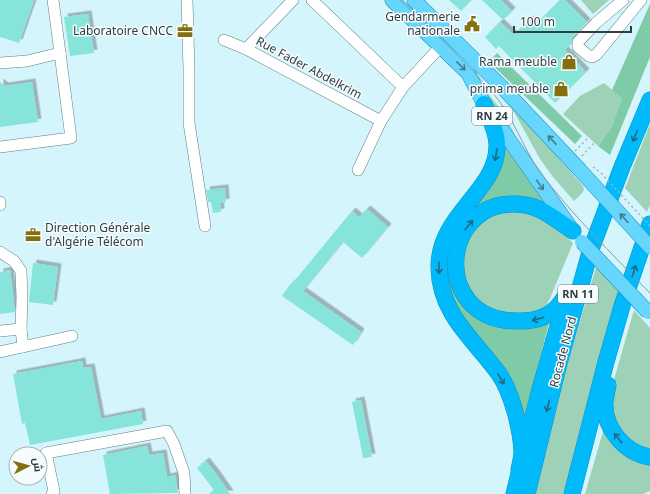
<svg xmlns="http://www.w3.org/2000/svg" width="650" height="494" font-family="'Noto Sans',Cairo,sans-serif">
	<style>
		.green { fill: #9dd1b8 }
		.forest { fill: #7fcba8 }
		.building { fill: #86e4da; filter: url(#shadow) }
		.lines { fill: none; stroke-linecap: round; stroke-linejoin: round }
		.minor-casing { stroke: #617f84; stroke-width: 12 }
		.major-casing { stroke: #128fbb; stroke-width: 15 }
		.highway-casing { stroke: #128fbb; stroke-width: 17 }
		.path { stroke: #9bb4b9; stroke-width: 1.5; stroke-dasharray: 2 3; stroke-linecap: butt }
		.minor { stroke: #fff; stroke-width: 11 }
		.major { stroke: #66d6fd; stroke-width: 14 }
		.highway { stroke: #00bafc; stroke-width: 16 }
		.tram { stroke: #889fa4; stroke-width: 1 }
		.major-bridge-casing { stroke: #128fbb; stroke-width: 15; stroke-linecap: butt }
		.path-bridge { stroke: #9bb4b9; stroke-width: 1.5; stroke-dasharray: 2 3; stroke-linecap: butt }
		.major-bridge { stroke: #66d6fd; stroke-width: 14 }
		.oneway { stroke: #477b8c }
		.oneway2 { stroke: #206a82 }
		.labels { text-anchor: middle; stroke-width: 3; stroke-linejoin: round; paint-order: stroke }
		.shield { fill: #f6fcfe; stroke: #6d787a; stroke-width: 1 }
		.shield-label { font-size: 11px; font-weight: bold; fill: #323f41 }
		.poi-label { font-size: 12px; fill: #323f41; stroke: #f6fcfe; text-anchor: end }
		.street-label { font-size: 12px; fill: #323f41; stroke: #f6fcfe }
	</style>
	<defs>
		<filter id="shadow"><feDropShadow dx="3.5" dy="-3.5" stdDeviation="0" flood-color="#0004"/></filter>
	</defs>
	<rect width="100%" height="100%" fill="#d4f5fb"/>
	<g class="green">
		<polygon points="581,0 609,0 593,14"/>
		<path d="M473,76C492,96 506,116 518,141Z"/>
		<polygon points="604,83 622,98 611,128 598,146 563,114 580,96"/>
		<polygon points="508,101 583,186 584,189 583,192 574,201 553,177 540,159"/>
		<polygon points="650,124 650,205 647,212 625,188"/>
		<polygon points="519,209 556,226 573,243 551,296 544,310 524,317 489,311 470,296 459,254 480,218"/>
		<polygon points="596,267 621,292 567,494 535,494 556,402"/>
		<polygon points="634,310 650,328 650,452 644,451 618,430 609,397"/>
		<polygon points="604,428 650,463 650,491 643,494 585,494"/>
	</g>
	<g class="forest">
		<polygon points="650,4 650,57 610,155 598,146 611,128 622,98 612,90"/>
		<polygon points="497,53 582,136 575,144 489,62"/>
		<path d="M500,132L555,215L497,202L449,257C447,276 455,290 465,306L550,319L523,424L451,304L443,259Z"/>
	</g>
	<g class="building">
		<polygon points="0,0 34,0 19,43 0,37"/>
		<polygon points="449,0 471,0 461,11"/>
		<polygon points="482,0 501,0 512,11 503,20"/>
		<polygon points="560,0 565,0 587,22 573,37 571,44 565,50 586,72 555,103 499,46 496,49 485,37 500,22 514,35 530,19 535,25"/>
		<polygon points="88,14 94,53 70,56 64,17"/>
		<polygon points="0,82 5,86 32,82 38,122 0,127"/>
		<polygon points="225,188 226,202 220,203 221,212 213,213 211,202 208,202 206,190"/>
		<polygon points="367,209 388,227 362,258 343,242 303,291 361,332 353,345 282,296 291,283 292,284 352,211 359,217"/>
		<polygon points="33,263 58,267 53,305 29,302"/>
		<polygon points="10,270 15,312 0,314 0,272"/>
		<polygon points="82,361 83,368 91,367 101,419 141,411 143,424 30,445 25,423 22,424 13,374"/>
		<polygon points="361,400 372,457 363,458 352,402"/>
		<polygon points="147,446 149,455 163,453 167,477 175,475 178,493 110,494 103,455"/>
		<polygon points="206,461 217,475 230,494 209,494 214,490 197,468"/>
	</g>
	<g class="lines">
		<defs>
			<g id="minor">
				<polyline points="187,0 189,69 189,123 205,226"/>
				<polyline points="312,0 403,87"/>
				<polyline points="623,0 596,23 578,42 578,47 589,56 592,57 597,54 641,0"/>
				<polyline points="224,40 246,49 381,121"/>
				<polyline points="246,49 293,0"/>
				<polyline points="0,63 27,61 60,53 53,0"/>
				<polyline points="0,147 71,138 60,53"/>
				<polyline points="358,170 381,121 403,87 441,46"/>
				<polyline points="0,202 0,205"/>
				<polyline points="0,252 14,261 21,271 22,298 21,329 23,347"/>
				<polyline points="0,331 21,329"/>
				<polyline points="0,352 72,336"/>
				<polyline points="52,494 54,491 46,453 167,431 174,444 184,473 185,494"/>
			</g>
			<g id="major">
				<polyline points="392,0 468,73 484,104 571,228"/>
				<polyline points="414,0 502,87 579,169"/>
			</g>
			<g id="highway">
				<path d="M484,104C489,117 497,131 497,145C498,191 438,214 439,268C440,315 474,339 499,374C512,393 521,429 522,452C522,458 520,464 519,470"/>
				<path d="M566,295C554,315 540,322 516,321C428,320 441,192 525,205C542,207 559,222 573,231"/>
				<path d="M608,385C607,390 606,396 605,401C603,427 624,453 650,457"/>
				<polyline points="514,494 540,389 565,301"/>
				<polyline points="527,494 558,367 590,252 622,167 650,100"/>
				<polyline points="572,494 606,362 622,306 650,224"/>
			</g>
		</defs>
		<use href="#minor" class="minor-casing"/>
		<use href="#major" class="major-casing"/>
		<use href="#highway" class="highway-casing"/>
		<g class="path">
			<polyline points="575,151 588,138"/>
			<polyline points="582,156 594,143"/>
			<polyline points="593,167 601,173"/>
		</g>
		<use href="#minor" class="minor"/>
		<use href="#major" class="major"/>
		<use href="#highway" class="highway"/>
		<path class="tram" d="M400,0C431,30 464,59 492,92C513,115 522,147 540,172C572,215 613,255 650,293"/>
		<defs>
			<g id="major-bridge">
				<polyline points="579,169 650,247"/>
				<polyline points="582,242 648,312"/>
			</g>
		</defs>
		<use href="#major-bridge" class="major-bridge-casing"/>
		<polyline class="path-bridge" points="601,173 650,226"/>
		<use href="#major-bridge" class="major-bridge"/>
	</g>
	<defs><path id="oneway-shaft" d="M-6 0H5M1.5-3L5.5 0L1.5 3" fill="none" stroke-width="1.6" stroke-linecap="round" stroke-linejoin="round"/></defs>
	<g class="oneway">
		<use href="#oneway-shaft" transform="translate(461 66) rotate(44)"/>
		<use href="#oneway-shaft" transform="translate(552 140) rotate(-133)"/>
		<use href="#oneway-shaft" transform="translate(540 185) rotate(55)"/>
		<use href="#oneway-shaft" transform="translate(624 218) rotate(-132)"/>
	</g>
	<g class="oneway2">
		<use href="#oneway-shaft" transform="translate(635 136) rotate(113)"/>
		<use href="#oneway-shaft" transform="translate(496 155) rotate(99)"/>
		<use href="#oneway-shaft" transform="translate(469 225) rotate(-49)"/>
		<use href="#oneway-shaft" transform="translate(439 268) rotate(89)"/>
		<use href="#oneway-shaft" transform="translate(634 271) rotate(-72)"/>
		<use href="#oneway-shaft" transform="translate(538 319) rotate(164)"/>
		<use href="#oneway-shaft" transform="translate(501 379) rotate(60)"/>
		<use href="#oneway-shaft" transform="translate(548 406) rotate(104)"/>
		<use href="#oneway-shaft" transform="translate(618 438) rotate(-128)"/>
	</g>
	<defs>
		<symbol id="civic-bare" viewBox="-9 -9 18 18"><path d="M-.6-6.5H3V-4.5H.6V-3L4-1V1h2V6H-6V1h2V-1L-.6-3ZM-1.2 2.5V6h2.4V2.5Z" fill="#856f0d" stroke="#f6fcfe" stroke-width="2.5" paint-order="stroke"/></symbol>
		<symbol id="office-bare" viewBox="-9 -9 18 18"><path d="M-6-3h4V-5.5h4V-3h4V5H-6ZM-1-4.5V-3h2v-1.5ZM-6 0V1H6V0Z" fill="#856f0d" stroke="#f6fcfe" stroke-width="2.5" paint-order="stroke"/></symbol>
		<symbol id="shop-bare" viewBox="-9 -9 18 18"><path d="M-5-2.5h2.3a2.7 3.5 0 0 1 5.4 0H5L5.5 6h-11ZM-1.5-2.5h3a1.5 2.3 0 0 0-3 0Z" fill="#856f0d" stroke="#f6fcfe" stroke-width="2.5" paint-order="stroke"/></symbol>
	</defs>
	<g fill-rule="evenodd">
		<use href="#civic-bare" x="461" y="13" width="22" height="22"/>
		<use href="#office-bare" x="174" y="20" width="22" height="22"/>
		<use href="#shop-bare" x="558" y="51" width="22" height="22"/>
		<use href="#shop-bare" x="550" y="78" width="22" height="22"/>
		<use href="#office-bare" x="22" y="224" width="22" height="22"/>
	</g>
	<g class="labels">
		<g class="shield">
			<rect x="472" y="107" width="40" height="18" rx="3"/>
			<rect x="558" y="285" width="40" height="18" rx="3"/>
		</g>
		<g class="shield-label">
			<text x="492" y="120">RN 24</text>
			<text x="578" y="298">RN 11</text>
		</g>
		<g class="poi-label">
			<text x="460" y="21">Gendarmerie<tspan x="460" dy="14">nationale</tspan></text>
			<text x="173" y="35">Laboratoire CNCC</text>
			<text x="557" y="66">Rama meuble</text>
			<text x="549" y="93">prima meuble</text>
			<text x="45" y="232" text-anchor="start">Direction Générale<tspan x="45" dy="14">d'Algérie Télécom</tspan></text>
		</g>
		<g class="street-label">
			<text transform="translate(309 68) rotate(28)" y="4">Rue Fader Abdelkrim</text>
			<text transform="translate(563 352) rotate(-75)" y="4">Rocade Nord</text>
		</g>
	</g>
	<g transform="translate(28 466) rotate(84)"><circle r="19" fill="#f6fcfe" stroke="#a8b0b2"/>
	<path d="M0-3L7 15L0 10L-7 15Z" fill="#856f0d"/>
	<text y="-6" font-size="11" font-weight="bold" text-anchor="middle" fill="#323f41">ش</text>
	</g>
	<path d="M514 26v6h117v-6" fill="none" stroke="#323f41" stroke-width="2"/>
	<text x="520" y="26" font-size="12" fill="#323f41" stroke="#f6fcfe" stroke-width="3" paint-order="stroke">100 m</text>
</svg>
